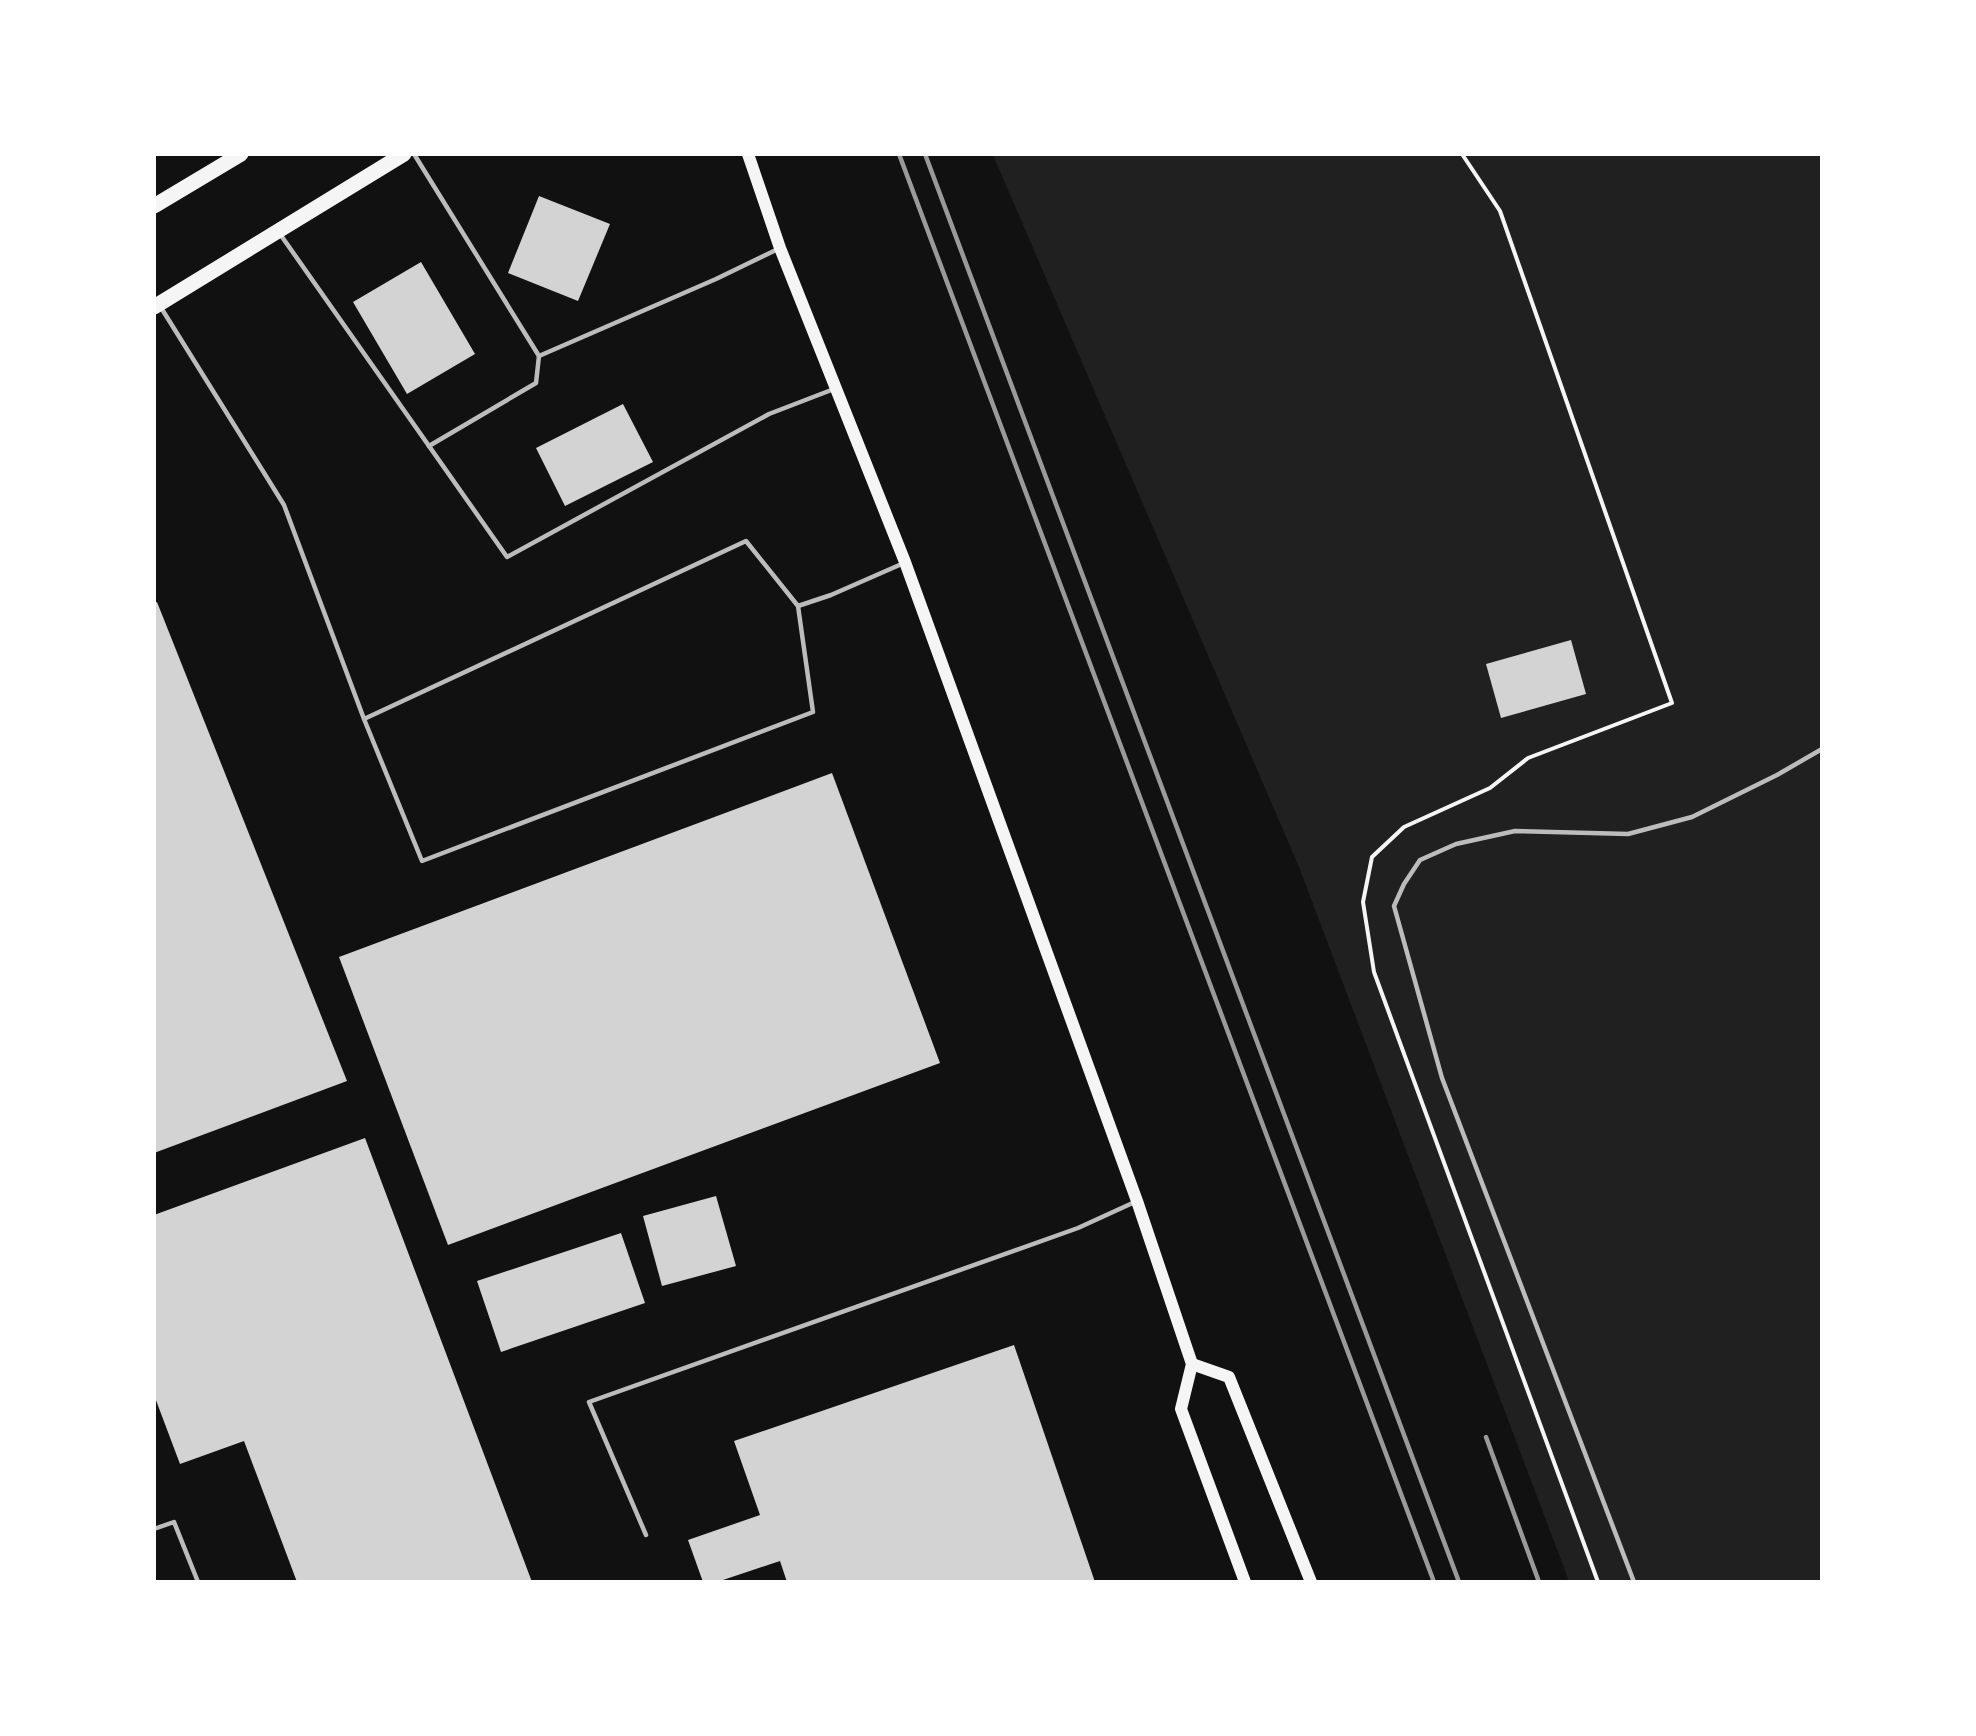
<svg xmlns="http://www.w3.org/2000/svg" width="1976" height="1736" font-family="'DejaVu Sans',sans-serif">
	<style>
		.green { fill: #202020 }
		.building { fill: #d3d3d3 }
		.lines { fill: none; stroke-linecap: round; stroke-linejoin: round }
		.path { stroke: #f5f5f5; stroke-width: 4 }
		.service { stroke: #bcbcbc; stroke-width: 4.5 }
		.secondary { stroke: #f5f5f5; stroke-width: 12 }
		.primary { stroke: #f5f5f5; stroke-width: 15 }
		.rail { stroke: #9a9a9a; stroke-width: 4.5 }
	</style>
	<rect width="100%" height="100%" fill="#111"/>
	<polygon class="green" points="993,155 1821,155 1821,1581 1569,1581 1299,867"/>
	<g class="building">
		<polygon points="539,196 610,224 578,301 508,273"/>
		<polygon points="421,262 475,354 407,394 353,302"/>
		<polygon points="623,404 653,462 565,506 536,448"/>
		<polygon points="157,602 347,1081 154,1153 154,603"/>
		<polygon points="1571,640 1586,694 1501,718 1486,664"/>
		<polygon points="832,773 940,1063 448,1245 339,957"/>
		<polygon points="365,1138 532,1582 297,1582 244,1441 180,1464 154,1395 154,1215"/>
		<polygon points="716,1196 736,1266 662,1286 643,1216"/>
		<polygon points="621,1233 645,1303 501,1352 477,1281"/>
		<polygon points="1014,1345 1095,1582 787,1582 780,1561 717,1582 703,1582 688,1540 760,1515 734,1441"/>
	</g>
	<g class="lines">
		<polyline class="path" points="1462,154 1500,211 1672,703 1528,758 1490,788 1404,827 1372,857 1363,902 1374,972 1598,1582"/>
		<g class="service">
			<polyline points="414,154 539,356 716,279 778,249"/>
			<polyline points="280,234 507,557 769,414 834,389"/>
			<polyline points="160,306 284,505 364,719 422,861 813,712 798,606 746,541 364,719"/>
			<polyline points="429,446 536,383 539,356"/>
			<polyline points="798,606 831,595 904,563"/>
			<polyline points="154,1529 174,1522 198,1582"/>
			<polyline points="646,1535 589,1402 1078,1228 1137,1201"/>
			<polyline points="1634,1582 1442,1078 1394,906 1404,884 1420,860 1456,844 1515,831 1628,834 1692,817 1777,775 1822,749"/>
		</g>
		<g class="secondary">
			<polyline points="748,154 780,248 905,562 1137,1201 1192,1364 1181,1409 1245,1582"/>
			<polyline points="1192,1364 1229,1377 1311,1582"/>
		</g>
		<g class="primary">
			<polyline points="154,206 241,154"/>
			<polyline points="154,307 404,154"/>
		</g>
		<g class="rail">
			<polyline points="899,154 1434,1582"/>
			<polyline points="925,154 1459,1582"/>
			<polyline points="1486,1437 1539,1582"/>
		</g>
	</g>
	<rect width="1976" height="1736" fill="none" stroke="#ffffff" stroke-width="312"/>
</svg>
